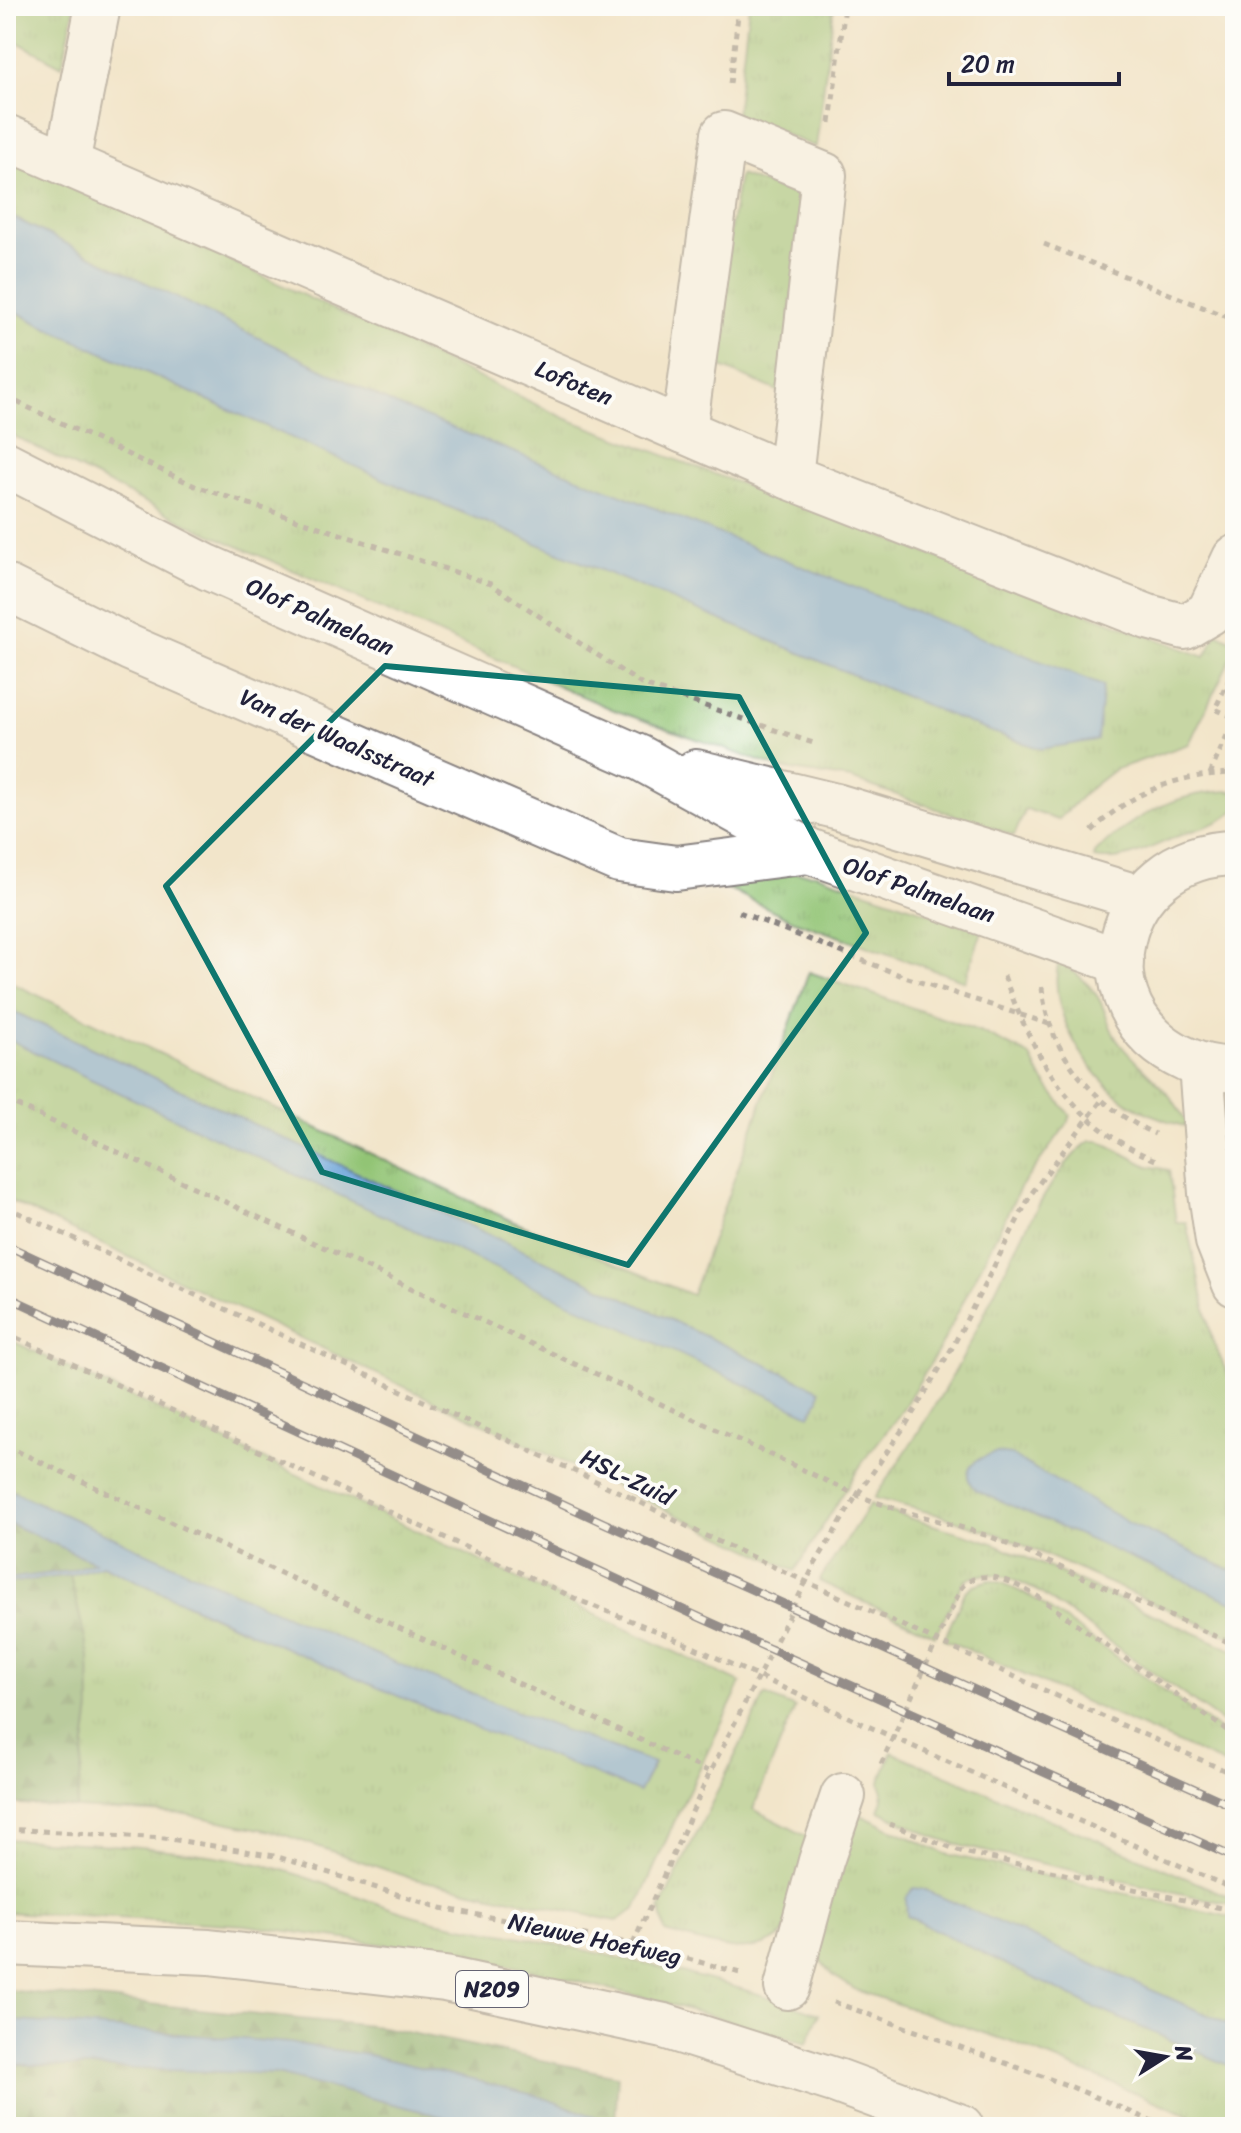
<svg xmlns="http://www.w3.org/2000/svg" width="1241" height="2133" font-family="Sriracha,sans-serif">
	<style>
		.grass { fill: url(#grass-tufts); stroke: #5a7358; stroke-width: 2 }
		.forest { fill: url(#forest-firs); stroke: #4c6650; stroke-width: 2 }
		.water { fill: #69a2d8; stroke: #46628a; stroke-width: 2 }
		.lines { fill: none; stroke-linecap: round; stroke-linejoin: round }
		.minor-casing { stroke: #8a8482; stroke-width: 48 }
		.major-casing { stroke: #8a8482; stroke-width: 48 }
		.path { stroke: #8a8482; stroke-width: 5; stroke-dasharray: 6 6; stroke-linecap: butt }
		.minor { stroke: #fff; stroke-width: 44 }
		.major { stroke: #fff; stroke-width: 44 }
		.rail-casing { stroke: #22223b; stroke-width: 9 }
		.rail { stroke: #fdfcf7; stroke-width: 6; stroke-dasharray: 18; stroke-linecap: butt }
		.path-bridge { stroke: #8a8482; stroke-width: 5; stroke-dasharray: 6 6; stroke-linecap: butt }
		.marked { fill: none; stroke: #0f766e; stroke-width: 6; stroke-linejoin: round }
		.labels { text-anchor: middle; stroke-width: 8; stroke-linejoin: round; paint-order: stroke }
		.shield { fill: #fdfcf7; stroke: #646373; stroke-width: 2 }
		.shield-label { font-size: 22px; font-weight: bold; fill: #22223b }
		.street-label { font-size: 24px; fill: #22223b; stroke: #fdfcf7 }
	</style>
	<defs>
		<pattern id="grass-tufts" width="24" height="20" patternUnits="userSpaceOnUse" patternTransform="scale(2)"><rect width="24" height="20" fill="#92c474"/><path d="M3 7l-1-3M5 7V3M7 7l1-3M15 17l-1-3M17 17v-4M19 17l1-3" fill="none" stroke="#7ea865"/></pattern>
		<pattern id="forest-firs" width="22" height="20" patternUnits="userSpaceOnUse" patternTransform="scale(2)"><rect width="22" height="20" fill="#75aa66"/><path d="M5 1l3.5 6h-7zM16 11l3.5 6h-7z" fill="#608a55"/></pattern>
	</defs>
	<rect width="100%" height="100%" fill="#fdfcf7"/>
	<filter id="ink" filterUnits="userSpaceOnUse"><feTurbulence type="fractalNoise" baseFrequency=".0125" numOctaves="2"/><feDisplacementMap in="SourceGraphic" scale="16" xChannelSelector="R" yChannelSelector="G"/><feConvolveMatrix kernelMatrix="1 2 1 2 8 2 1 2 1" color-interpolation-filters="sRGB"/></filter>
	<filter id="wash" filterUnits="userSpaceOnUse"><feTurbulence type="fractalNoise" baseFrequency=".006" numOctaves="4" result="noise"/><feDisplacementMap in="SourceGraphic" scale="32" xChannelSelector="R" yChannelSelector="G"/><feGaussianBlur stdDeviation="1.8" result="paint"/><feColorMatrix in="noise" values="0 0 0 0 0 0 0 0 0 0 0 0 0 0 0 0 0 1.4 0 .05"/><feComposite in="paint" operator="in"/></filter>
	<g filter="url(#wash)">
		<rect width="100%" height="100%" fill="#f2e5ca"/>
		<g class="grass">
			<polygon points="6,6 75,6 62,66 6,36"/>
			<polygon points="749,6 834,6 816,147 736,115"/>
			<polygon points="6,147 184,239 567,419 1205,657 1217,633 1235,642 1235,649 1189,744 1114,770 1086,792 1058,820 1026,809 1014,836 851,779 779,768 614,710 196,528 6,432 6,306 39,324 401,487 981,728 1041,749 395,405 6,214"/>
			<polygon points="739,175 802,197 783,393 709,362"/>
			<path d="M1235,791V810C1221,824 1202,827 1184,834C1154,844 1127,865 1094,858L1095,853C1135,814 1178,791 1235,791Z"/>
			<polygon points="766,871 816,874 982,931 965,981 792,920 723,886 722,878"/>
			<path d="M1059,960C1073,971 1089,982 1099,999C1107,1013 1109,1031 1120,1044C1142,1072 1174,1090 1187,1126C1178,1126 1171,1122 1163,1119C1146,1113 1128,1105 1114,1092C1081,1062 1047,1006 1059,960Z"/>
			<polygon points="809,972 979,1031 1023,1052 1031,1057 1042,1079 1070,1115 1067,1124 1020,1188 941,1346 899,1415 864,1460 795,1571 6,1199 6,1038 809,1414 819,1399 820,1390 6,1008 6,980 514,1222 692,1295"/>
			<path d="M1091,1141H1100L1148,1166L1169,1170L1176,1222H1186L1212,1339L1235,1391V1639L1003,1536L939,1515L874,1498C906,1453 935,1407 962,1359C989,1309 1046,1165 1091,1141Z"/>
			<path d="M6,1338L741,1683L679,1811L636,1909L616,1921L410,1878L276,1832L185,1814L76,1808L90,1709L89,1656L70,1575L102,1565L228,1623L452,1718L639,1791L654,1764C432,1685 219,1587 6,1488Z"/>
			<path d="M870,1504C911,1522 956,1529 998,1545L1235,1651V1731L1039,1592C1012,1579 993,1566 964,1581L935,1635L819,1581Z"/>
			<polygon points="989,1580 1003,1583 1035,1599 1235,1741 1235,1769 944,1639 965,1592 974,1585"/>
			<path d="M765,1695L795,1708L753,1809L812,1839L784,1933C751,1963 704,1942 665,1932L660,1908Z"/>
			<polygon points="892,1752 1235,1899 1235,1905 965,1847 929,1835 879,1811 883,1799 880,1782"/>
			<polygon points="856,1813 946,1854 1235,1918 1235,2027 923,1889 907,1916 1089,2005 1235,2068 1235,2127 1218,2127 1014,2043 856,1990 831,1974 821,1961 817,1945"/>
			<path d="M6,1839C93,1844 179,1846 264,1865C321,1878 374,1907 431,1920C463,1927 495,1931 526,1938C625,1958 724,1980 819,2014L807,2043L654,2000L517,1967L416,1949L245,1925L6,1912Z"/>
		</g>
		<g class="forest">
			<polygon points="6,1522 95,1562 69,1571 6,1579"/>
			<polygon points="70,1575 89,1656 90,1709 76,1808 6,1803 6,1583"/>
			<polygon points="6,1990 382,2027 618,2076 615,2124 538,2096 373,2056 290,2043 6,2020"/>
			<polygon points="6,2064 277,2074 483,2127 51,2127 6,2116"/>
		</g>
		<g class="water">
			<polygon points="6,214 395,405 1103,686 1097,740 1041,749 981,728 401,487 39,324 6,306"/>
			<polygon points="6,1008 820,1390 819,1399 810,1415 88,1078 6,1038"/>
			<path d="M997,1453L1011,1455L1131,1524L1235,1572V1603L975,1490C957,1469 977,1457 997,1453Z"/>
			<path d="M6,1488C219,1586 432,1685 654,1763L639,1792C577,1766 514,1743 452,1718C334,1671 218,1618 102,1565L70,1575L6,1583V1579L69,1571L94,1562L6,1522Z"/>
			<polygon points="914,1888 923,1889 1235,2027 1235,2068 1089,2005 907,1916 906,1898"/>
			<polygon points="6,2020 290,2043 373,2056 538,2096 623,2127 483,2127 277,2074 6,2064"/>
		</g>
	</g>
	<g filter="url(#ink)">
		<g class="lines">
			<defs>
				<g id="minor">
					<polyline points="6,137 790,477 1148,617 1185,627 1209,613 1235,558"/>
					<polyline points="67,163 98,6"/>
					<polyline points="684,431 724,134 824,175 790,477"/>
					<polyline points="6,464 207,567 640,758 809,851 1121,962"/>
					<polyline points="6,587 130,648 619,860 676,868 809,851"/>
					<polyline points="696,772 836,806 1140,898"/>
					<path d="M1235,853C1112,854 1076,1011 1187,1060C1203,1067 1218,1070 1235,1069"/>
					<polyline points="1201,1066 1211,1193 1218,1241 1235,1284"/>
					<polyline points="787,1987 821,1861 843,1796"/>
				</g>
				<polyline id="major" points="6,1943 209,1952 445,1979 664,2026 837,2081 961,2127"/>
			</defs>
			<use href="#minor" class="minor-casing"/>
			<use href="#major" class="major-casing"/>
			<g class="path">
				<polyline points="730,84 739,6"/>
				<polyline points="830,123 845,6"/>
				<polyline points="1044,244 1235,320"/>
				<polyline points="6,397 195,486 491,584 641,684 813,743"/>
				<polyline points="1235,667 1215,709 1235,718"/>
				<polyline points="1210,774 1235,717"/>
				<path d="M1092,831C1131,791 1180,774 1235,773"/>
				<polyline points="739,912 905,977 1049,1024"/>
				<path d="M1004,976C1035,1059 1072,1127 1158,1161"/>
				<path d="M1042,987C1048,1054 1096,1107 1155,1134"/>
				<path d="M6,1100L857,1495C903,1514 952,1522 999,1540L1235,1645"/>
				<polyline points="6,1207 630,1497"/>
				<polyline points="6,1333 583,1602"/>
				<polyline points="6,1446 710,1772"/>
				<polyline points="1055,1695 1235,1775"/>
				<path d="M881,1764L961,1588C982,1564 1015,1584 1037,1596L1235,1736"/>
				<polyline points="1012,1791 1235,1890"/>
				<polyline points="889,1824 963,1852 1235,1911"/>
				<polyline points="6,1829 164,1838 275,1856 441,1908 633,1944 740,1973"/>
				<polyline points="633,1944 710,1772 815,1564 857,1495 907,1423 952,1348 1031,1194 1101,1101"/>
				<polyline points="834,2002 1067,2085 1166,2127"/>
			</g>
			<use href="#minor" class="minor"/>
			<use href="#major" class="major"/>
			<defs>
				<g id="rail">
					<polyline points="6,1245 604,1523 1235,1807"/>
					<polyline points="6,1296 701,1618 1235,1858"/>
				</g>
			</defs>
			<use href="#rail" class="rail-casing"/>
			<use href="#rail" class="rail"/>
			<g class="path-bridge">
				<polyline points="630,1497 706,1536 1055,1695"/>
				<polyline points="583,1602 662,1633 1012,1791"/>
			</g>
		</g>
	</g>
	<path d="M0 0H1241V2133H0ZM385,666L739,697L866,933L628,1265L322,1172L166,886Z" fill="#f2e5ca" fill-opacity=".55" fill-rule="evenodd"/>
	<path class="marked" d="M385,666L739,697L866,933L628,1265L322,1172L166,886Z"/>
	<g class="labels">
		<rect class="shield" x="456" y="1971" width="72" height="36" rx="6"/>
		<g class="shield-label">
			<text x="492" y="1997">N209</text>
		</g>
		<g class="street-label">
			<text transform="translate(574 383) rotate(23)" y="8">Lofoten</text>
			<text transform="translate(320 617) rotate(24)" y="8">Olof Palmelaan</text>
			<text transform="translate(337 738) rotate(24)" y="8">Van der Waalsstraat</text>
			<text transform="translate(919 890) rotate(19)" y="8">Olof Palmelaan</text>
			<text transform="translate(627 1477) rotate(26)" y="8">HSL-Zuid</text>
			<text transform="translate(595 1939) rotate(12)" y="8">Nieuwe Hoefweg</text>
		</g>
	</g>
	<rect width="1241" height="2133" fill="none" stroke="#fdfcf7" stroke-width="32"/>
	<g transform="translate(1165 2057) rotate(79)" stroke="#fdfcf7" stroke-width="6" paint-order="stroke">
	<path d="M0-6L14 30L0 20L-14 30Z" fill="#22223b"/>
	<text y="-12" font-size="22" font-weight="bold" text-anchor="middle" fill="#22223b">N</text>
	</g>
	<path d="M949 72v12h170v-12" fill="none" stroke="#22223b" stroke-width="4"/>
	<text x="961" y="72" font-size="24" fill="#22223b" stroke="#fdfcf7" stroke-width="6" paint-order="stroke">20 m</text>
</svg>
